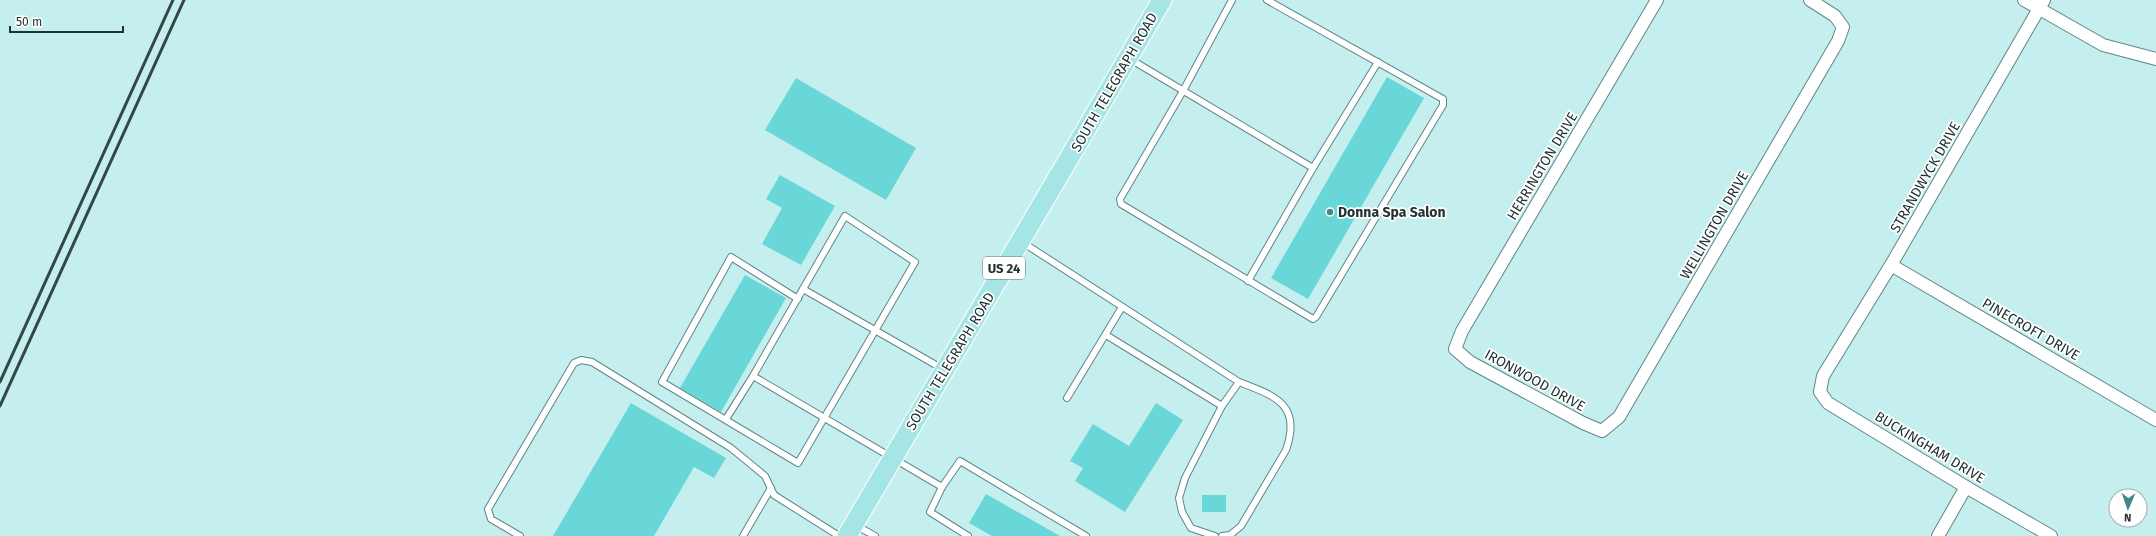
<svg xmlns="http://www.w3.org/2000/svg" width="2156" height="536" font-family="'Fira Sans',sans-serif">
	<style>
		.building { fill: #69d7d7 }
		.lines { fill: none; stroke-linecap: round; stroke-linejoin: round }
		.lane-casing { stroke: #5f8686; stroke-width: 8 }
		.street-casing { stroke: #5f8686; stroke-width: 14 }
		.primary-casing { stroke: #fff; stroke-width: 21 }
		.lane { stroke: #fff; stroke-width: 6 }
		.street { stroke: #fff; stroke-width: 12 }
		.primary { stroke: #a6e5e5; stroke-width: 19 }
		.rail { stroke: #344747; stroke-width: 3 }
		.poi-dot { fill: #418989; stroke: #fff; stroke-width: 1.5 }
		.labels { text-anchor: middle; stroke-width: 3.5; stroke-linejoin: round; paint-order: stroke }
		.shield { fill: #fff; stroke: #647070; stroke-width: 1 }
		.shield-label { font-size: 13px; font-weight: bold; fill: #223232 }
		.street-label { font-size: 14px; fill: #223232; stroke: #fff }
		.poi-label { font-size: 14px; font-weight: bold; fill: #223232; stroke: #fff; text-anchor: start }
	</style>
	<rect width="100%" height="100%" fill="#c5efee"/>
	<g class="building">
		<polygon points="1387,77 1424,98 1308,299 1271,278"/>
		<polygon points="796,78 916,148 886,200 765,130"/>
		<polygon points="780,175 835,206 801,265 762,244 782,208 766,199"/>
		<polygon points="745,275 786,298 721,412 680,388"/>
		<polygon points="631,403 726,458 714,478 694,467 654,536 553,536"/>
		<polygon points="1156,403 1183,420 1125,512 1075,481 1083,468 1070,461 1093,424 1129,446"/>
		<polygon points="986,494 1060,536 992,536 969,523"/>
		<rect x="1202" y="495" width="24" height="17"/>
	</g>
	<g class="lines">
		<defs>
			<g id="lane">
				<polyline points="1232,0 1183,91 1120,199 1121,204 1313,319 1316,317 1443,105 1443,99 1267,0"/>
				<polyline points="1130,59 1313,168"/>
				<polyline points="1022,242 1239,382 1222,406 1106,335"/>
				<polyline points="1248,281 1313,168 1378,62"/>
				<polyline points="798,299 731,257 662,382 798,463 915,262 845,216 803,289"/>
				<polyline points="1067,398 1122,307"/>
				<polyline points="726,419 753,376"/>
				<polyline points="942,487 753,376 803,289 943,369"/>
				<polyline points="855,525 875,536"/>
				<polyline points="520,536 491,519 488,509 574,363 581,360 592,362 731,448 765,476 774,495 839,536"/>
				<polyline points="743,536 771,488"/>
				<polyline points="968,536 930,512 942,487 960,461 1086,536"/>
				<polyline points="1215,536 1191,528 1182,512 1179,498 1185,478 1222,406"/>
				<path d="M1222,536L1230,535L1241,526L1286,450C1302,404 1275,396 1239,382"/>
			</g>
			<g id="street">
				<polyline points="1657,0 1462,331 1455,349 1470,362 1583,423 1602,431 1619,417 1838,41 1843,27 1835,16 1810,0"/>
				<polyline points="2024,0 2103,45 2156,59"/>
				<polyline points="2044,0 1891,265 1823,376 1820,392 1828,403 1966,487 2051,536"/>
				<polyline points="1891,265 2156,420"/>
				<polyline points="1938,536 1966,487"/>
			</g>
			<polyline id="primary" points="847,536 1162,0"/>
		</defs>
		<use href="#lane" class="lane-casing"/>
		<use href="#street" class="street-casing"/>
		<use href="#primary" class="primary-casing"/>
		<use href="#lane" class="lane"/>
		<use href="#street" class="street"/>
		<use href="#primary" class="primary"/>
		<g class="rail">
			<polyline points="0,382 173,0"/>
			<polyline points="0,406 184,0"/>
		</g>
	</g>
	<circle class="poi-dot" cx="1330" cy="212" r="4"/>
	<g class="labels">
		<rect class="shield" x="983" y="257" width="42" height="22" rx="3"/>
		<g class="shield-label">
			<text x="1004" y="273">US 24</text>
		</g>
		<g class="street-label">
			<text transform="translate(1114 82) rotate(-60)" y="5">SOUTH TELEGRAPH ROAD</text>
			<text transform="translate(1542 166) rotate(-59)" y="5">HERRINGTON DRIVE</text>
			<text transform="translate(1925 177) rotate(-60)" y="5">STRANDWYCK DRIVE</text>
			<text transform="translate(1714 225) rotate(-60)" y="5">WELLINGTON DRIVE</text>
			<text transform="translate(2031 329) rotate(30)" y="5">PINECROFT DRIVE</text>
			<text transform="translate(950 361) rotate(-59)" y="5">SOUTH TELEGRAPH ROAD</text>
			<text transform="translate(1535 380) rotate(29)" y="5">IRONWOOD DRIVE</text>
			<text transform="translate(1930 447) rotate(31)" y="5">BUCKINGHAM DRIVE</text>
		</g>
		<g class="poi-label">
			<text x="1338" y="217">Donna Spa Salon</text>
		</g>
	</g>
	<g transform="translate(2128 508) rotate(182)"><circle r="19" fill="#ffffff" stroke="#a7adad"/>
	<path d="M0-3L7 15L0 10L-7 15Z" fill="#418989"/>
	<text y="-6" font-size="11" font-weight="bold" text-anchor="middle" fill="#223232">N</text>
	</g>
	<path d="M10 26v6h113v-6" fill="none" stroke="#223232" stroke-width="2"/>
	<text x="16" y="26" font-size="12" fill="#223232" stroke="#ffffff" stroke-width="3" paint-order="stroke">50 m</text>
</svg>
